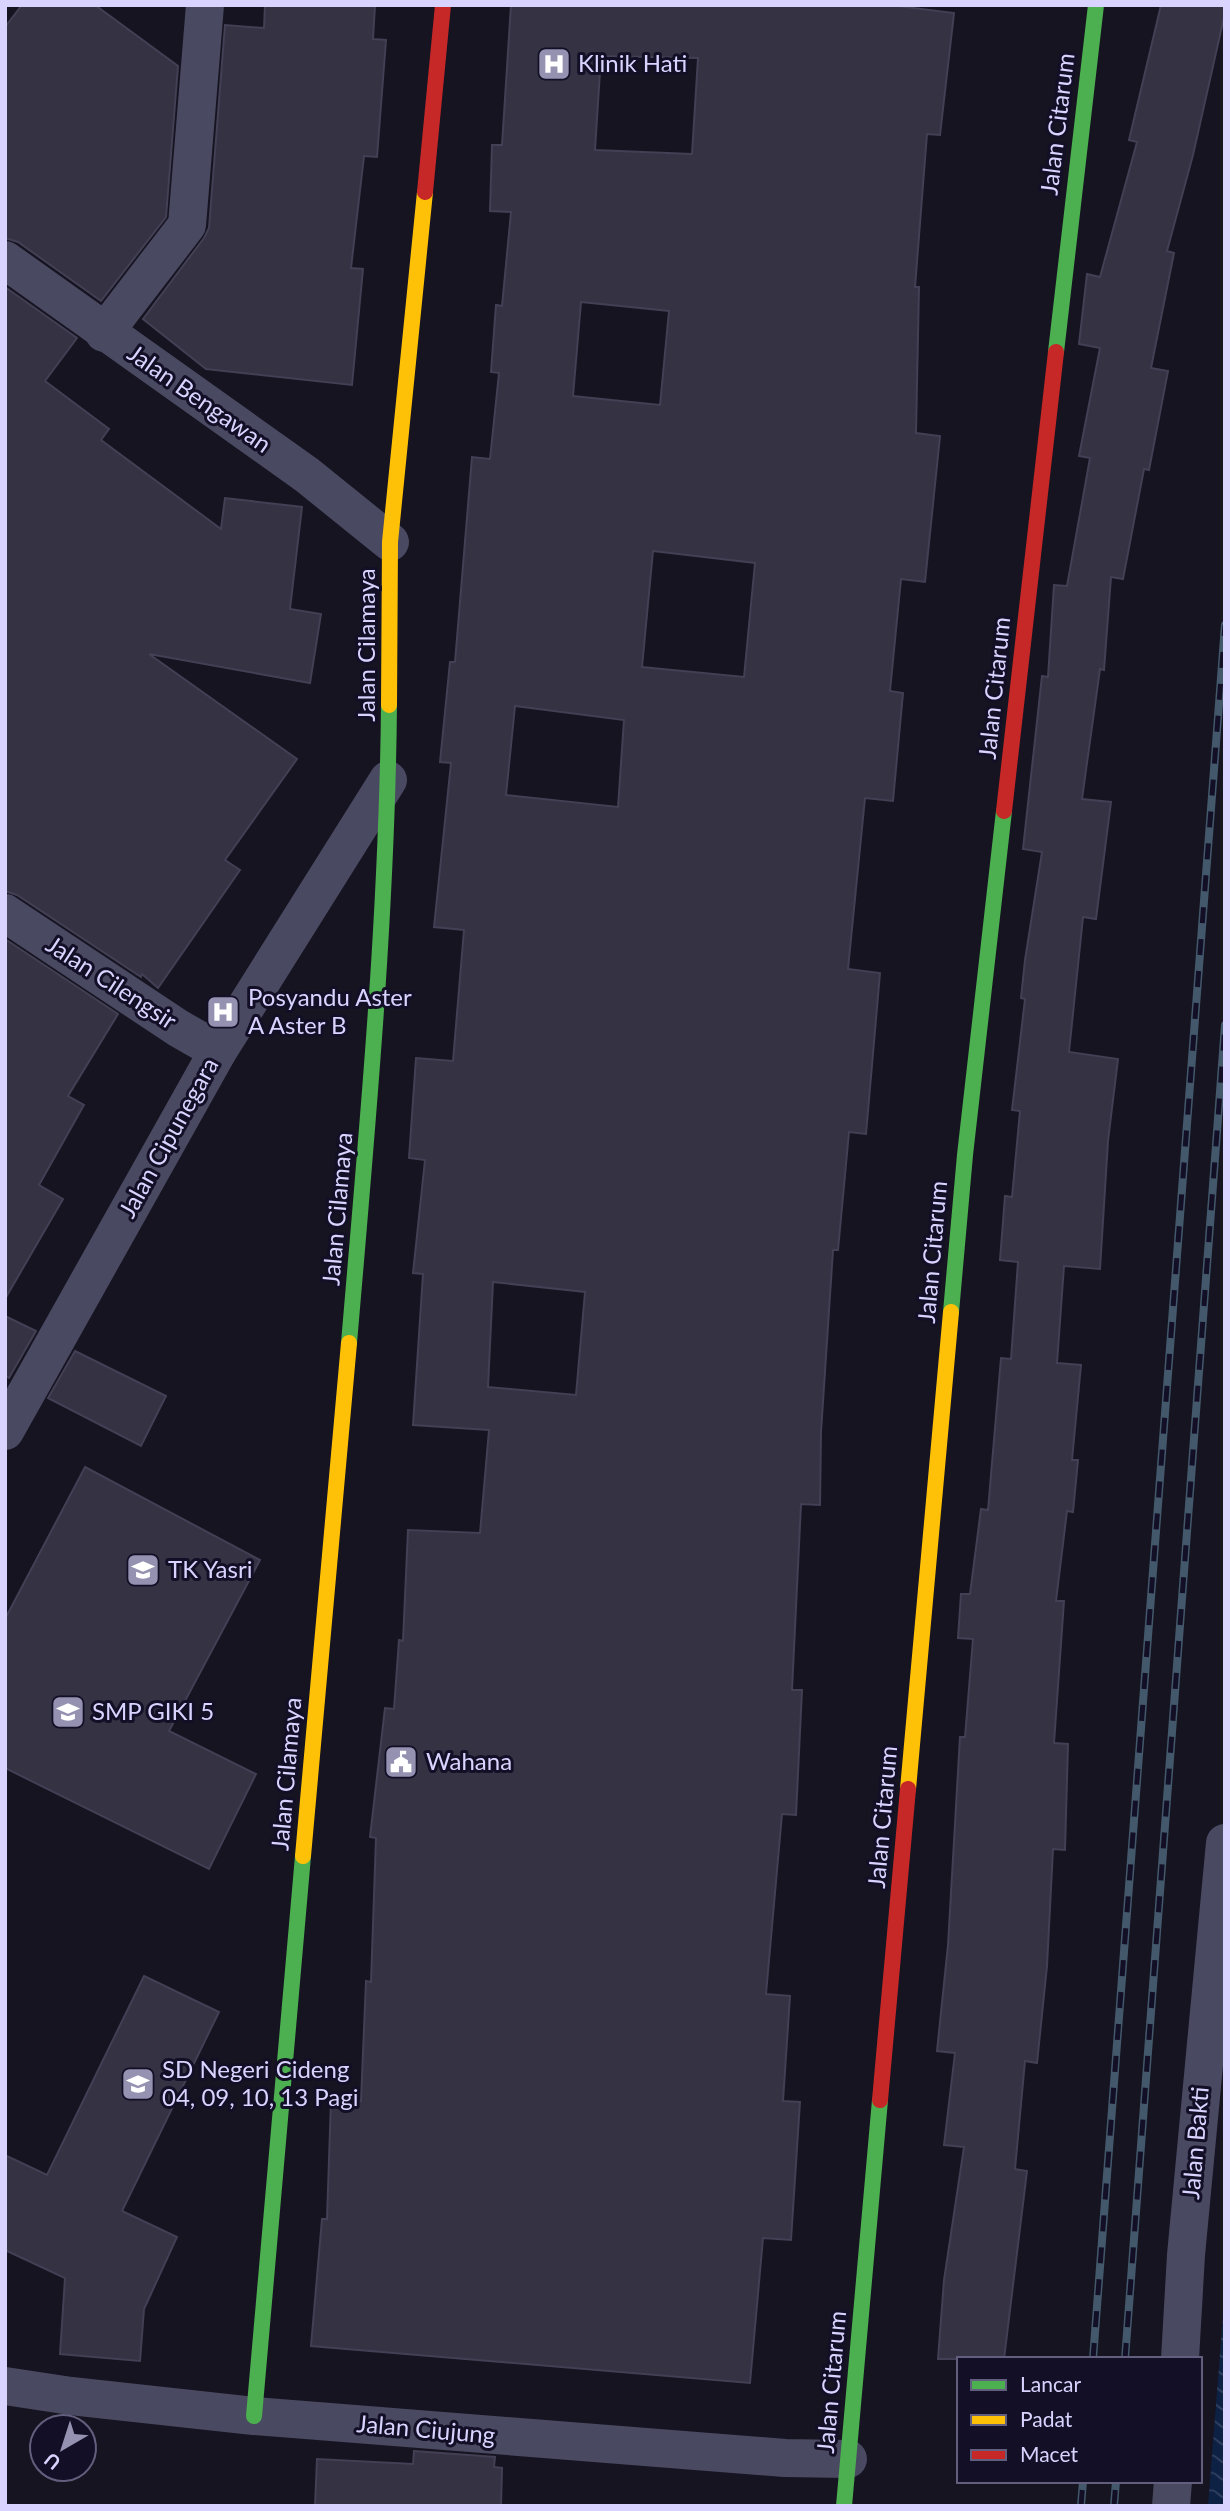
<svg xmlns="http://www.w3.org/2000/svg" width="1230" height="2511" font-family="Lato,sans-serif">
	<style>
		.water { fill: url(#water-waves) }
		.building { fill: #343243; stroke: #433f54; stroke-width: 2; fill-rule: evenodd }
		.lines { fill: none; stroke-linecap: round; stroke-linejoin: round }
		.street { stroke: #4a4962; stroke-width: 38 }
		.fast { stroke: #4caf50; stroke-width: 16 }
		.slow { stroke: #ffc107; stroke-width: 16 }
		.jam { stroke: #c62828; stroke-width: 16 }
		.rail-casing { stroke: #43596b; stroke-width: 8 }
		.rail { stroke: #130f26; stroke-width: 5; stroke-dasharray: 16; stroke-linecap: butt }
		.labels { text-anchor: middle; stroke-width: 6; stroke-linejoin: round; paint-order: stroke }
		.poi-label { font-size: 24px; fill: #d9d4ff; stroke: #130f26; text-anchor: start }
		.street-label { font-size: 24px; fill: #d9d4ff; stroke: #130f26 }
	</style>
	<defs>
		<pattern id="water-waves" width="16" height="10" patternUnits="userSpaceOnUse" patternTransform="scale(1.75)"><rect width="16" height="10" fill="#0d2144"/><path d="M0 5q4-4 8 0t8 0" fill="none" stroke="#304060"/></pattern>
	</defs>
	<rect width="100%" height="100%" fill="#161421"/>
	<polygon class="water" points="1225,2290 1225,2506 1208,2506"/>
	<g class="building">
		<polygon points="22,5 95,5 178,66 166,217 101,301 18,242 5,238 5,27"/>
		<polygon points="265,5 375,5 373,39 386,40 377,157 364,156 351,268 363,269 352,385 206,369 143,319 204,238 209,228 225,25 264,28"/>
		<path d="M511,5H890L954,13L940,135L927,134L915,287H919L916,433L940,436L925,582L901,579L890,691L903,693L893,801L865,798L848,969L880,973L866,1134L849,1132L838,1250H833L821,1432L820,1505L801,1504L792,1690H802L796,1815L782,1814L766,1994L790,1996L783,2101L800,2102L791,2240L763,2238L750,2383L311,2346L322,2219H327L331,2100L361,2101L366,1981L371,1982L376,1838L370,1837L385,1708L394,1709L399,1640L403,1641L408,1530L480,1533L489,1430L413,1425L423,1274L413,1273L425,1160L409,1158L416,1058L453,1061L464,930L434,927L451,763L440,762L450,662H455L472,457L490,459L499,373L491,372L496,305L502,306L511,212L490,211L492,145H502ZM601,56L698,58L692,154L595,150ZM581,302L669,311L660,405L573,396ZM653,551L755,563L744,677L642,667ZM515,706L624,720L618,807L506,795ZM493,1282L585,1292L576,1395L488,1387Z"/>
		<polygon points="1161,5 1225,5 1225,13 1193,155 1167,251 1174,253 1151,368 1168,371 1149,470 1144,469 1123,579 1111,577 1104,670 1100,669 1082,799 1111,802 1096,919 1083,917 1069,1052 1118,1059 1108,1141 1100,1269 1064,1266 1057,1363 1081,1365 1072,1460 1078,1460 1073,1512 1067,1511 1056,1601 1064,1601 1054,1743 1068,1744 1065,1850 1053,1849 1047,1966 1037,2063 1025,2061 1015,2169 1027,2171 1004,2359 938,2359 944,2280 964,2147 944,2145 955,2053 937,2051 948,1945 960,1737 965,1737 973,1639 958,1638 961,1594 970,1594 981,1509 988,1510 1001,1358 1011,1359 1018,1262 1000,1260 1005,1196 1012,1197 1020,1111 1012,1110 1025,999 1021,998 1025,960 1042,852 1023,849 1042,676 1048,677 1054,585 1067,586 1090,458 1079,456 1100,348 1079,344 1087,274 1100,277 1137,142 1129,140"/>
		<polygon points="5,287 77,338 45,381 109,429 101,440 221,529 225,498 302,507 290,609 321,614 310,683 149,654 297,759 225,860 240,870 158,988 142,974 141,977 17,895 5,891"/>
		<polygon points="5,939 118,1014 68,1096 84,1105 39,1185 63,1199 5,1299"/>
		<polygon points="5,1316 36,1331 9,1378 5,1376"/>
		<polygon points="75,1351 166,1396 141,1446 48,1398"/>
		<polygon points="85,1467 260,1560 169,1731 256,1774 209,1869 5,1768 5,1619"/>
		<polygon points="144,1976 219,2012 122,2211 177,2237 144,2309 140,2361 60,2354 65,2278 5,2250 5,2155 47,2175"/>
		<polygon points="414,2451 495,2457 494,2467 502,2468 501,2506 315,2506 317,2459 413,2464"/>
	</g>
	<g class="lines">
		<g class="street">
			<polyline points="5,260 307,475 390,542"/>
			<polyline points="104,333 187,225 205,5"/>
			<polyline points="5,913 178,1028 218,1051"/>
			<polyline points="5,1431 218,1051 388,780"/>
			<polyline points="1180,2359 1186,2255 1225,1843"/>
			<polyline points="5,2386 71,2396 254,2416 785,2458 848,2459"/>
			<polyline points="1171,2506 1173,2481"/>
		</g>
		<g class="fast">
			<polyline points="1056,352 1096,5"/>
			<polyline points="951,1312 965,1155 1004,811"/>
			<path d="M349,1343C367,1131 387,918 389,705"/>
			<polyline points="254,2416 303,1856"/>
			<polyline points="844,2506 880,2100"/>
		</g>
		<g class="slow">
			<polyline points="389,705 390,542 425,192"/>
			<polyline points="908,1789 951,1312"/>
			<polyline points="303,1856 349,1343"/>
		</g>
		<g class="jam">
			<polyline points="425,192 443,5"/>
			<polyline points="1004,811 1056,352"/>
			<polyline points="880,2100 908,1789"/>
		</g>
		<defs>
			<g id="rail">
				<polyline points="1093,2359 1225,625"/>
				<polyline points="1125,2359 1225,1025"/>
				<polyline points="1081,2506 1083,2481"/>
				<polyline points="1114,2506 1116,2481"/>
			</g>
		</defs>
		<use href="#rail" class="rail-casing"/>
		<use href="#rail" class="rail"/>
	</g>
	<defs>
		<symbol id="hospital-square" viewBox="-11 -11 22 22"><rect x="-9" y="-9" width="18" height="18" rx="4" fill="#9591b1" stroke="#130f26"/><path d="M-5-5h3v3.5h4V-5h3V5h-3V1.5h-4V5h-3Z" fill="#fff"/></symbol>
		<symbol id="school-square" viewBox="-11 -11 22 22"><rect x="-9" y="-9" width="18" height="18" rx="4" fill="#9591b1" stroke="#130f26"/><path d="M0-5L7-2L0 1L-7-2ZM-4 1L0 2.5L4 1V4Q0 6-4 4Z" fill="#fff"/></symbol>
		<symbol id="civic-square" viewBox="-11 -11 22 22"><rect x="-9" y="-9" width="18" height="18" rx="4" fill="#9591b1" stroke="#130f26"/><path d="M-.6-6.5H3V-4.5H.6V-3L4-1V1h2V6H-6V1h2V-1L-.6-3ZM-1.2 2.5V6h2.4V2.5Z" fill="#fff"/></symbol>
	</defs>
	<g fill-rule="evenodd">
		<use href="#hospital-square" x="535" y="45" width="38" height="38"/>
		<use href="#hospital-square" x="204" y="993" width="38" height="38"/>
		<use href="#school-square" x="124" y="1551" width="38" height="38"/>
		<use href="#school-square" x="49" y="1693" width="38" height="38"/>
		<use href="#civic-square" x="382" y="1743" width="38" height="38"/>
		<use href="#school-square" x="119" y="2065" width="38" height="38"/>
	</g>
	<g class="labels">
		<g class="poi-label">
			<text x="578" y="72">Klinik Hati</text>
			<text x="248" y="1006">Posyandu Aster<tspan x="248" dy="28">A Aster B</tspan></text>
			<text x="168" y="1578">TK Yasri</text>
			<text x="92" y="1720">SMP GIKI 5</text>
			<text x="426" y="1770">Wahana</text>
			<text x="162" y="2078">SD Negeri Cideng<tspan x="162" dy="28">04, 09, 10, 13 Pagi</tspan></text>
		</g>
		<g class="street-label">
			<text transform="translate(1058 124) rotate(-83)" y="8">Jalan Citarum</text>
			<text transform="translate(199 399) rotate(35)" y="8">Jalan Bengawan</text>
			<text transform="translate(367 645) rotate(-90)" y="8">Jalan Cilamaya</text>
			<text transform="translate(995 688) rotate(-84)" y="8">Jalan Citarum</text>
			<text transform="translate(111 983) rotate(33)" y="8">Jalan Cilengsir</text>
			<text transform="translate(169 1138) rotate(-61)" y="8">Jalan Cipunegara</text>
			<text transform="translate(338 1209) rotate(-85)" y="8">Jalan Cilamaya</text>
			<text transform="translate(933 1252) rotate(-85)" y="8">Jalan Citarum</text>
			<text transform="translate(287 1774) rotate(-85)" y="8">Jalan Cilamaya</text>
			<text transform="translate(883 1817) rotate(-85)" y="8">Jalan Citarum</text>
			<text transform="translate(1196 2143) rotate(-85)" y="8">Jalan Bakti</text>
			<text transform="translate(832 2382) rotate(-85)" y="8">Jalan Citarum</text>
			<text transform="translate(426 2430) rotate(5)" y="8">Jalan Ciujung</text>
		</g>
	</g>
	<rect width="1230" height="2511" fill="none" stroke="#d9d4ff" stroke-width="14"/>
	<rect x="957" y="2357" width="245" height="126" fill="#130f26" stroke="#625e7d" stroke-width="2"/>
	<rect x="971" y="2380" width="35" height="10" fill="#4caf50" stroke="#625e7d" stroke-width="2"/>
	<text x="1020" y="2392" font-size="21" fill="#d9d4ff">Lancar</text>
	<rect x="971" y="2415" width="35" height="10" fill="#ffc107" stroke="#625e7d" stroke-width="2"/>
	<text x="1020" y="2427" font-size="21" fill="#d9d4ff">Padat</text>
	<rect x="971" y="2450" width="35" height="10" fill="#c62828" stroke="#625e7d" stroke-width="2"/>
	<text x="1020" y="2462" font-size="21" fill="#d9d4ff">Macet</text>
	<g transform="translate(63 2448) rotate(219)"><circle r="33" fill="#130f26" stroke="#625e7d" stroke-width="2"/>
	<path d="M0-5L12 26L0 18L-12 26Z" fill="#9591b1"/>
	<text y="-10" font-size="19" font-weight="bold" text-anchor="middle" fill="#d9d4ff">U</text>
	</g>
</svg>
